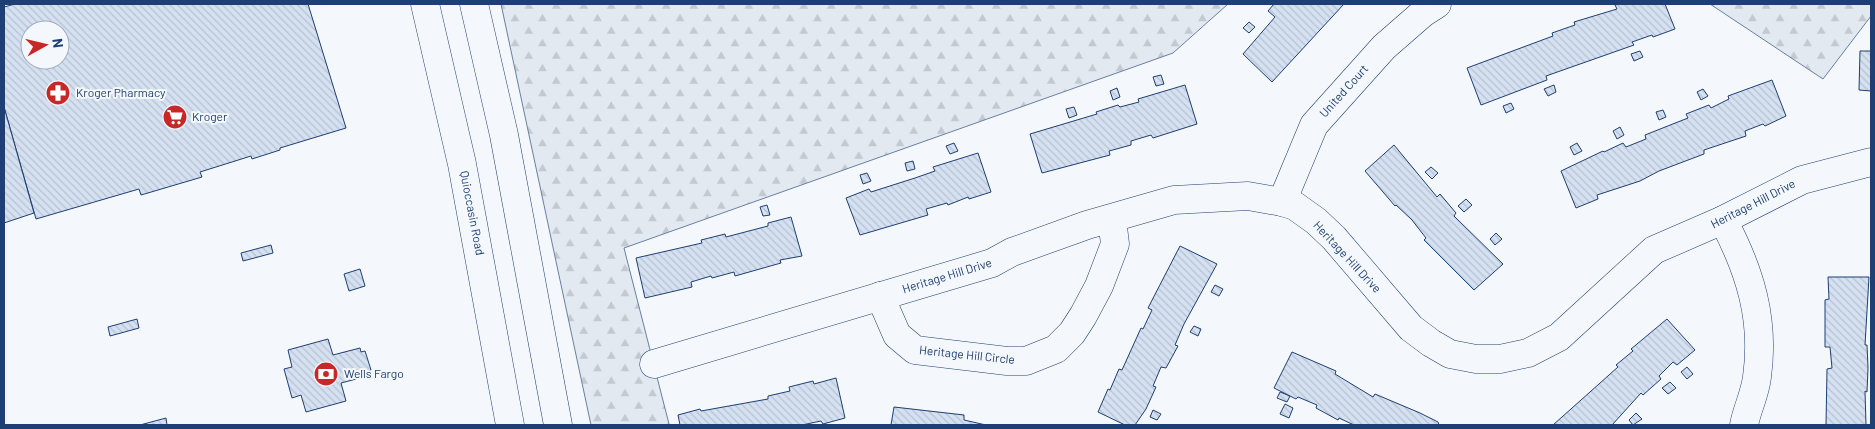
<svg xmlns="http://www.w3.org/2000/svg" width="1875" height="429" font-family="Barlow,sans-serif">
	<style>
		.forest { fill: url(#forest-firs); stroke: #687fa3 }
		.building { fill: url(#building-back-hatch); stroke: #1d3f73; fill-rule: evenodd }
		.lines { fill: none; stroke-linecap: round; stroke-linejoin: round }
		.minor-casing { stroke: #1d3f73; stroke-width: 29 }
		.major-casing { stroke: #1d3f73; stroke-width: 29 }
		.minor { stroke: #f4f7fb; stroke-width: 28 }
		.major { stroke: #f4f7fb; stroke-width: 28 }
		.labels { text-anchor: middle; stroke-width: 4; stroke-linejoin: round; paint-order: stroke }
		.street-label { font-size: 12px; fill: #1d3f73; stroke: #f4f7fb }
		.poi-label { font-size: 12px; fill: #1d3f73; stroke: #f4f7fb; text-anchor: start }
	</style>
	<defs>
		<pattern id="forest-firs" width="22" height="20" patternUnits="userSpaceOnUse" patternTransform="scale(1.25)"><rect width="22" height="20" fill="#e3e9f0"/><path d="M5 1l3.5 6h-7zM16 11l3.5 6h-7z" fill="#c2c9d1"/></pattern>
		<pattern id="building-back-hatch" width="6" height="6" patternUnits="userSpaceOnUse" patternTransform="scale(1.25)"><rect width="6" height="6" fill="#d5e0f0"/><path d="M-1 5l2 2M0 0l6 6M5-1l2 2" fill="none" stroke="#b6c1d1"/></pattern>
	</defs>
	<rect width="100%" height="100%" fill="#f4f7fb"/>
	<g class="forest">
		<polygon points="501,4 1228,4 1173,53 624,248 669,424 664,425 591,425"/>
		<polygon points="1710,4 1871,4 1871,16 1823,79"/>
	</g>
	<g class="building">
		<path d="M15,4H308L346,128L280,148V150L252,159L251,156L200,172L202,177L141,195L139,189L36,219L4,107V7ZM30,30H60V60H30Z"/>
		<polygon points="1274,4 1344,4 1272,82 1243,54 1275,17 1268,11"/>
		<polygon points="1619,4 1665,4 1675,29 1653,37 1652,35 1632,42 1634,45 1546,76 1547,80 1481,105 1467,68 1553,36 1552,33 1575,25 1574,22 1617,9 1615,5"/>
		<polygon points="1249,22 1255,27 1249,33 1243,28"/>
		<polygon points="1640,51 1643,57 1634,61 1631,54"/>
		<polygon points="1860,51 1871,51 1871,91 1859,90"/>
		<polygon points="1161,75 1164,84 1156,86 1153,77"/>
		<polygon points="1772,80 1786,116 1765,126 1763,124 1745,131 1746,136 1704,150 1704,154 1659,171 1640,181 1597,195 1598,199 1576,208 1561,171 1603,151 1604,152 1623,143 1626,147 1646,139 1645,135 1688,118 1686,114 1709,105 1711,108 1729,99 1728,96"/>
		<polygon points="1185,85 1197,124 1153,138 1151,135 1131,141 1131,145 1109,151 1110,155 1042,173 1030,134 1097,114 1096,112 1118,105 1120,107 1139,102 1138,99"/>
		<polygon points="1554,85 1556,92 1548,96 1544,89"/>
		<polygon points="1117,88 1120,97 1113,100 1110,91"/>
		<polygon points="1703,89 1708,96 1701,100 1697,92"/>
		<polygon points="1511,103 1514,109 1506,113 1503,106"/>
		<polygon points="4,107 34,213 4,223"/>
		<polygon points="1074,107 1077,115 1069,118 1066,109"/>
		<polygon points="1663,110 1666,117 1659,120 1656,112"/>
		<polygon points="1620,127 1624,135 1617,139 1613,131"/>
		<polygon points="954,143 958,151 950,154 946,146"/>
		<polygon points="1577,143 1582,151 1574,155 1570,147"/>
		<polygon points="1394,145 1437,197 1440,194 1456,213 1454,216 1503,264 1474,290 1424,240 1426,238 1412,220 1396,205 1395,206 1365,171"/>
		<polygon points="978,153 991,192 969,199 968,197 948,205 947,203 926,209 928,215 860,235 846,198 869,189 871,192 915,178 935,171 933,167"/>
		<polygon points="913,161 915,169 907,171 905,163"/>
		<polygon points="1431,167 1438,173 1432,179 1425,172"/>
		<polygon points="867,173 871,181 863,184 860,175"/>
		<polygon points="1466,199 1472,205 1464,212 1458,206"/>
		<polygon points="767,205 770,215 763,216 760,207"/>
		<polygon points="791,217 802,256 780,260 781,263 735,276 734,272 712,278 711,276 691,282 692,287 645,298 636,258 702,243 701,240 725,234 726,237 768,226 768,223"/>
		<polygon points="1496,233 1502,239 1495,245 1490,239"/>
		<polygon points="271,245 273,253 243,261 241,253"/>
		<polygon points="1180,246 1217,264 1184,324 1175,345 1178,346 1166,368 1161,367 1153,386 1156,387 1146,409 1135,425 1125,425 1098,412 1108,389 1110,390 1119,369 1122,370 1141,328 1143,329 1152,310 1148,308"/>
		<polygon points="360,269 365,286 349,291 344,274"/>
		<polygon points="1828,277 1869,277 1865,345 1867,345 1868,368 1867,392 1865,391 1866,425 1826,425 1827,369 1832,368 1830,347 1825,347 1825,300 1829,299"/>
		<polygon points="1215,285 1223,289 1219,296 1211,292"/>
		<polygon points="137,319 139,328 110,336 108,327"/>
		<polygon points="1667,319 1695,350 1677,365 1673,362 1659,376 1661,379 1643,395 1641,393 1612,425 1553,425 1618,367 1616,365 1633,351 1631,349"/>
		<polygon points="1194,326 1201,329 1198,336 1190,332"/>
		<polygon points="328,339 333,355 360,348 361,352 365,351 371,370 367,372 368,376 341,383 346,401 306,412 301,395 292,398 284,369 292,367 288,350"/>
		<polygon points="1292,352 1336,371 1335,374 1373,397 1375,394 1420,413 1438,422 1439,425 1354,425 1339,418 1338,420 1316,408 1317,405 1298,397 1296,399 1274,388"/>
		<polygon points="1687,367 1693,374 1687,379 1681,372"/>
		<polygon points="836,378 845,418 823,424 821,421 802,425 680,425 678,415 700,409 701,411 768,399 768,396 790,391 789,387 813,381 814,384"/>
		<polygon points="1670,382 1676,388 1668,394 1662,388"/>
		<polygon points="1280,392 1290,396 1287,402 1277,398"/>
		<polygon points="1285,404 1293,408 1289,418 1280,414"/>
		<polygon points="894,407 964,415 964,420 986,425 891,425"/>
		<polygon points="1153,410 1161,414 1157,420 1150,417"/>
		<polygon points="1636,413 1642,419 1633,425 1629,420"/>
		<polygon points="166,418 167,425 140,425"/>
	</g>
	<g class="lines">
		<defs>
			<g id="minor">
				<polyline points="1282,202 1314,125 1384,47 1423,13 1437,4"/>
				<path d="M1723,220C1750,271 1765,319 1757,377C1755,394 1747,409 1744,425"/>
				<polyline points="880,296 897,335 915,350 1007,361 1026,361 1056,349 1072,333 1083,316 1099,286 1115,244 1112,219"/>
				<polyline points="654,364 992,263 1012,252 1087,225 1174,200 1248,196 1282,202 1295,206 1316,221 1334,238 1411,328 1431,343 1450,354 1476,359 1500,359 1528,353 1559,337 1654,250 1723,220 1802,180 1871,162"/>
			</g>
			<g id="major">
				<polyline points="425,4 462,164 510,425"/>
				<polyline points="474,4 504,135 558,425"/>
			</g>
		</defs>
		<use href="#minor" class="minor-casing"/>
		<use href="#major" class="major-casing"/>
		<use href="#minor" class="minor"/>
		<use href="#major" class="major"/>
	</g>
	<defs>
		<symbol id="pharmacy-disc" viewBox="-11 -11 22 22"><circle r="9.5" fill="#c62828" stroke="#f4f7fb"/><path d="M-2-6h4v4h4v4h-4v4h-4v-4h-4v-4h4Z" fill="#fff"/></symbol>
		<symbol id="supermarket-disc" viewBox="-11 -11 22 22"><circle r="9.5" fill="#c62828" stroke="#f4f7fb"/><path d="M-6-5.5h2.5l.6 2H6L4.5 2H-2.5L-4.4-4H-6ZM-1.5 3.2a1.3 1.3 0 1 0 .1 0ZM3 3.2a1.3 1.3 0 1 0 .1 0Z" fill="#fff"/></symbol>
		<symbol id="bank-disc" viewBox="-11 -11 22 22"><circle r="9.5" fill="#c62828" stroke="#f4f7fb"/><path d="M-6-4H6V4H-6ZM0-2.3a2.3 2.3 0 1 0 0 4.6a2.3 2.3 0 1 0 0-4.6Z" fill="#fff"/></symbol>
	</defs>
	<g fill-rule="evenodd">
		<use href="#pharmacy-disc" x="44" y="79" width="28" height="28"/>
		<use href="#supermarket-disc" x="161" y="103" width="28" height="28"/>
		<use href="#bank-disc" x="312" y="360" width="28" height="28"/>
	</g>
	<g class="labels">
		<g class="street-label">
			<text transform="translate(1344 91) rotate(-48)" y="4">United Court</text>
			<text transform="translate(1753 204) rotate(-27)" y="4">Heritage Hill Drive</text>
			<text transform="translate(472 213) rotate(79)" y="4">Quioccasin Road</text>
			<text transform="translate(1347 257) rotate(47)" y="4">Heritage Hill Drive</text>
			<text transform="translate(947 276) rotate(-17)" y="4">Heritage Hill Drive</text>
			<text transform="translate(967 355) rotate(6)" y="4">Heritage Hill Circle</text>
		</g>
		<g class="poi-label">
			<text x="76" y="97">Kroger Pharmacy</text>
			<text x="192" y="121">Kroger</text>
			<text x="344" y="378">Wells Fargo</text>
		</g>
	</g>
	<rect width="1875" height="429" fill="none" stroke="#1d3f73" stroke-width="10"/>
	<g transform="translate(45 45) rotate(82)"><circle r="24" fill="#f4f7fb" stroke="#9eadc5"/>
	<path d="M0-4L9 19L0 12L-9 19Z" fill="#c62828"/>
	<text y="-8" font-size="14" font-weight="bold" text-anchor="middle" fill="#1d3f73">N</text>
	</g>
</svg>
